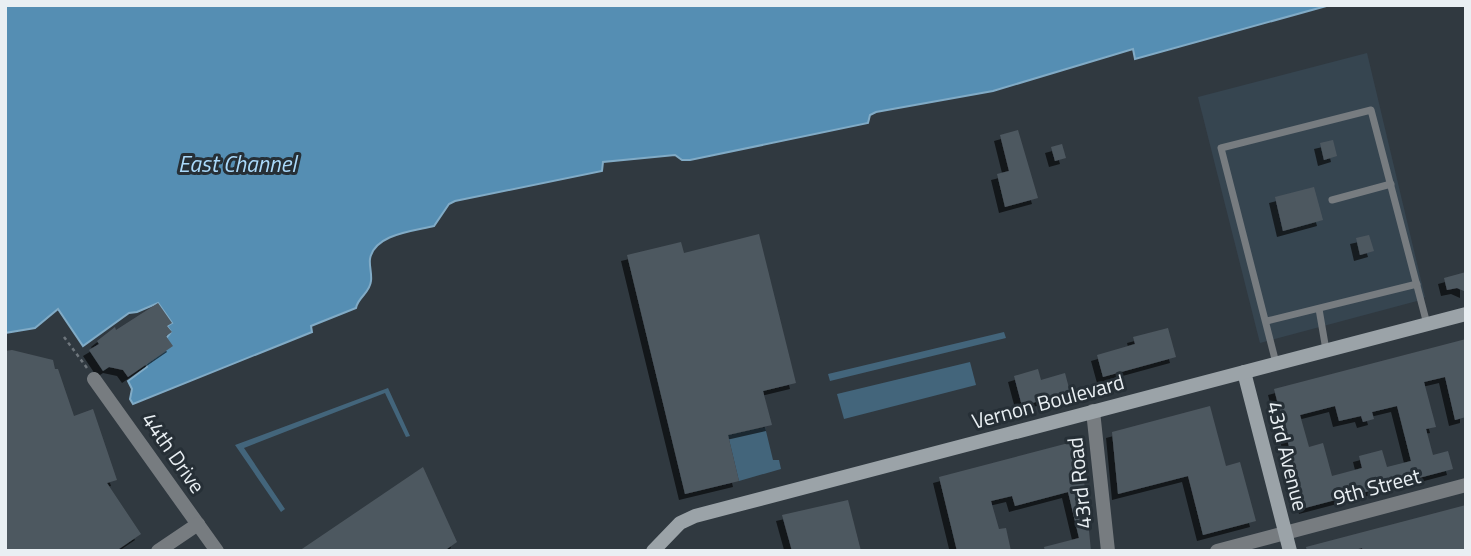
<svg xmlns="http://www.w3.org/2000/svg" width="1471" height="556" font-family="'Titillium Web',sans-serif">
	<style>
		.built { fill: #364550 }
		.green { fill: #43657b }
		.water { fill: #558eb3; stroke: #81abc6; stroke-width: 2 }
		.building { fill: #4e5860; fill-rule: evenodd; filter: url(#shadow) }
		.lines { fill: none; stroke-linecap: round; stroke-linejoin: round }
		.path { stroke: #6e767c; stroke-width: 2.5; stroke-dasharray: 3.5 3.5; stroke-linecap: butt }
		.service { stroke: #777c80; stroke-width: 7 }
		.minor { stroke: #777c80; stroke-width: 14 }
		.secondary { stroke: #9ba3a8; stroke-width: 14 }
		.labels { text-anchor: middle; stroke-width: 6; stroke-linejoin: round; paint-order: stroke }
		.street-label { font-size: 21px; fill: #e9eff3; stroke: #262f36 }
		.water-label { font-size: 23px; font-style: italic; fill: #aad9fa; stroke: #262f36 }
	</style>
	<defs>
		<filter id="shadow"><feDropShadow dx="-6" dy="6" stdDeviation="0" flood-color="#0009"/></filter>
	</defs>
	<rect width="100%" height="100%" fill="#303940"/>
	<polygon class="built" points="1367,53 1425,297 1417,301 1260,343 1198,97"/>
	<g class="green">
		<polygon points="1004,332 1006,338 830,381 828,374"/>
		<polygon points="970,362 976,385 844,419 837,394"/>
		<polygon points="388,388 410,436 406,437 385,393 244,448 285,509 281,512 235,445"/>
		<polygon points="765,427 773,460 779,460 781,469 739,481 728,435"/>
	</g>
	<path class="water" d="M5,5H1330L1135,59L1133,49L993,91L876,112L870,115L868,123L690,160H682L675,155L603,162L602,171L455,201L449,204L434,226C414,231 374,234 370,259C369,266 372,273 371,281C370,293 358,297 356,308L311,326L312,332L133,404L130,399L132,389L128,381L147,367L146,364L171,332L167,326L172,323L158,303L137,312L129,313L83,346L58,309L35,328L5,333Z"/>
	<g class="building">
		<polygon points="1018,130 1038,198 1005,207 997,174 1009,171 1000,135"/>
		<polygon points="1333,140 1337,156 1324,160 1320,143"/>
		<polygon points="1062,144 1066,158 1055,161 1051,147"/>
		<polygon points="1314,187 1323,220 1283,231 1275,197"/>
		<polygon points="759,234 796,383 763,391 772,425 728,435 739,481 685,494 627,255 681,242 684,253"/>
		<polygon points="1369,235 1374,251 1360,255 1356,238"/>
		<polygon points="1466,272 1466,292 1457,288 1447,290 1444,278"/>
		<polygon points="158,303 172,323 167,326 172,332 166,336 173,346 128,377 123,370 109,367 103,371 89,350 99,344 97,341 115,327 116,330"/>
		<polygon points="1168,328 1176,357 1103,377 1097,355 1135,344 1133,337"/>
		<path d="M1466,339V417L1455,420L1445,377L1424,382L1436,427L1426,429L1433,455L1448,451L1453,469L1305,508L1274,389ZM1335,406L1339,421L1361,416L1363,422L1374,419L1372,412L1397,406L1411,461L1387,467L1382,450L1359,456L1362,468L1332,476L1323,443L1309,447L1300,415Z"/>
		<polygon points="12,350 53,360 55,369 58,369 74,416 93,409 117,480 107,483 141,534 116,551 5,551 5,351"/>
		<polygon points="1038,369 1041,380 1065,373 1070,392 1022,406 1014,376"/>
		<polygon points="1210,406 1226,466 1240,462 1256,521 1203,535 1188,476 1118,494 1112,432"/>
		<polygon points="1080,440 1091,551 1045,551 1044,547 1079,538 1068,492 1015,506 1012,496 991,501 999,529 1006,528 1011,551 957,551 939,477"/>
		<polygon points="423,467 457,542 444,551 299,551"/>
		<polygon points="848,500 861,551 792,551 782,515"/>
		<polygon points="1466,505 1466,551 1363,551 1362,548 1351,551 1307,551 1306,547"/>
	</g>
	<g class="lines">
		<polyline class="path" points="64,337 87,368"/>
		<g class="service">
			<polyline points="1332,200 1391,184"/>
			<polyline points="1319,309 1326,350"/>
			<polyline points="1267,321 1417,284"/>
			<polyline points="1276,363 1221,148 1371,110 1427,324"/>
		</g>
		<g class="minor">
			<polyline points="94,379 217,551"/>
			<polyline points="1093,411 1108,551"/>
			<polyline points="158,551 198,524"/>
			<polyline points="1217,551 1466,485"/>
		</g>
		<g class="secondary">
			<polyline points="1244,372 1290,551"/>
			<polyline points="653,551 680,523 695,516 1466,314"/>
		</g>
	</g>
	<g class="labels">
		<g class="street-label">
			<text transform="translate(1048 402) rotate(-15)" y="7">Vernon Boulevard</text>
			<text transform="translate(173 453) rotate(55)" y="7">44th Drive</text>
			<text transform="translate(1287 456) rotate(76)" y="7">43rd Avenue</text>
			<text transform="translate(1080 483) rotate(-96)" y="7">43rd Road</text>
			<text transform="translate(1377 487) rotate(-15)" y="7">9th Street</text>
		</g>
		<g class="water-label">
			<text x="237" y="172">East Channel</text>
		</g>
	</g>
	<rect width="1471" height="556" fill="none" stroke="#e9eff3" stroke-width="14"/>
</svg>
